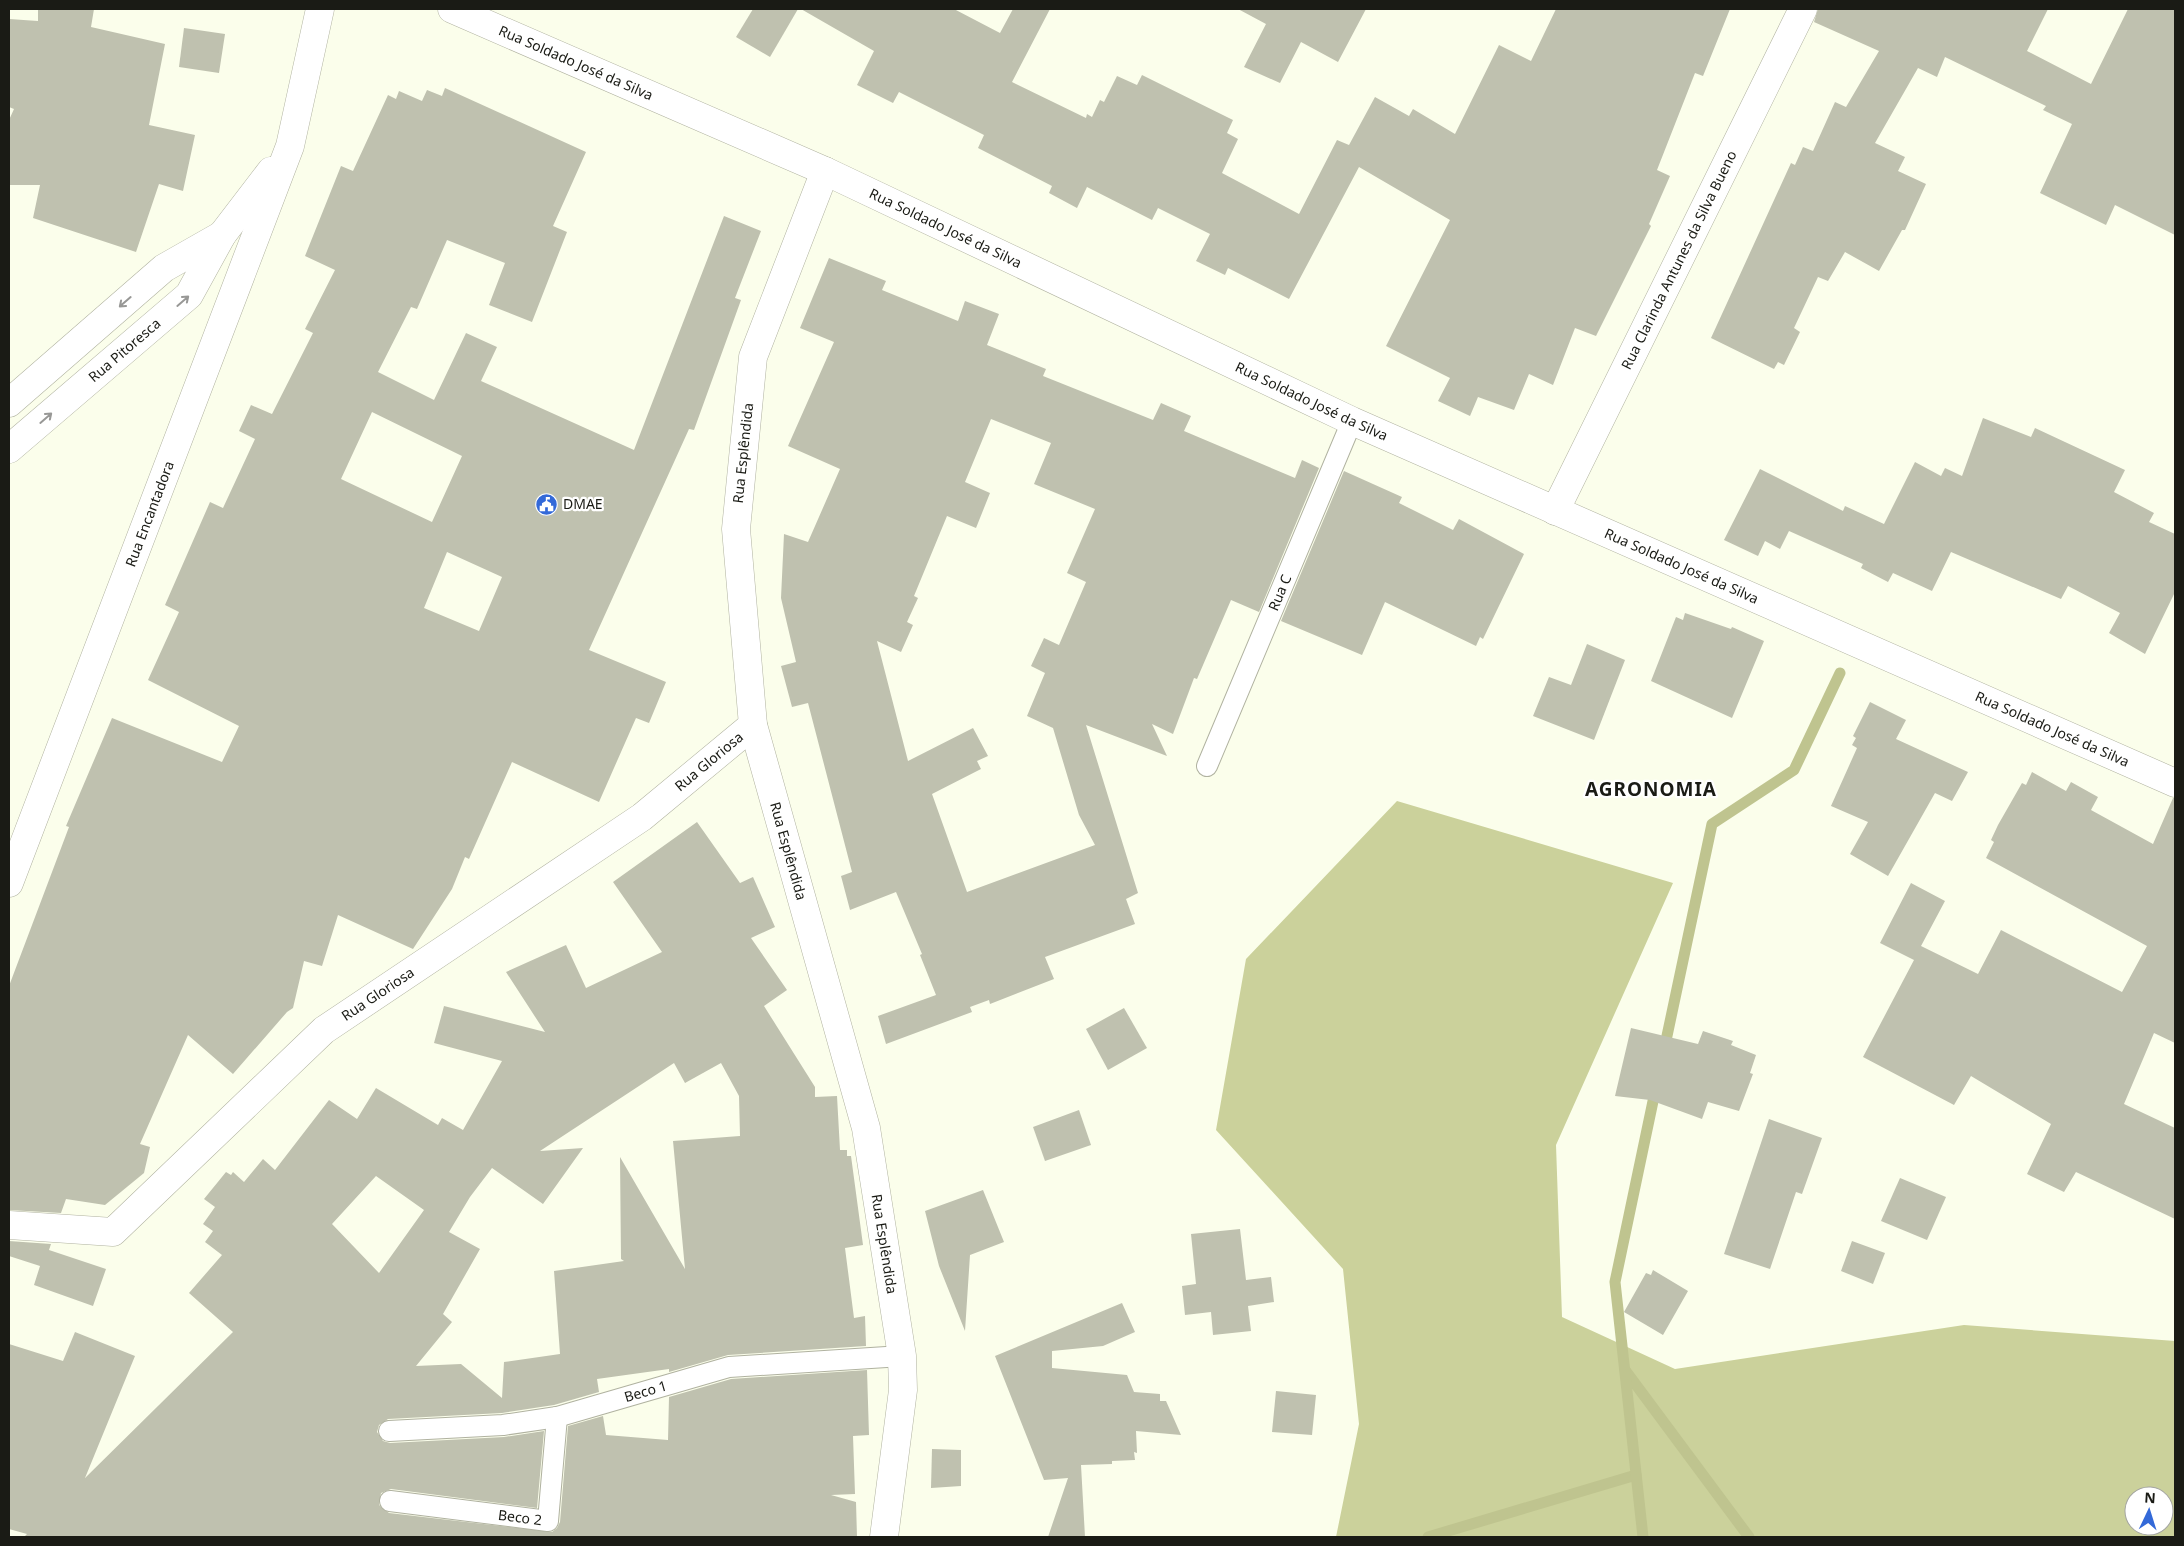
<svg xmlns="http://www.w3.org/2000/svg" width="2184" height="1546" font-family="'Noto Sans',sans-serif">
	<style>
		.forest { fill: #cbd19b; fill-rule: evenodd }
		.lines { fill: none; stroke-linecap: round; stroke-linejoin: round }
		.stream { stroke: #bfc48f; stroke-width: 11 }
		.building { fill: #bfc1af; fill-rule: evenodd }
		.lane-casing { stroke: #b0b2a0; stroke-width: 22 }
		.street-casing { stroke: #b0b2a0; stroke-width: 29 }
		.lane { stroke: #fff; stroke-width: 20 }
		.street { stroke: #fff; stroke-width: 28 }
		.oneway { stroke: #989896 }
		.labels { text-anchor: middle; stroke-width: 4.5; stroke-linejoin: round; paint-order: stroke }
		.street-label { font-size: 14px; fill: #1a1b15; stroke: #fff }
		.poi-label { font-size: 14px; fill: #1a1b15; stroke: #fff; text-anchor: start }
		.district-label { font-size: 19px; font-weight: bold; letter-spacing: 1px; fill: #1a1b15; stroke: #fff }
	</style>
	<rect width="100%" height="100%" fill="#fbfeeb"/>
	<path class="forest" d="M1397,801L1673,883L1556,1145L1562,1317L1675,1369L1964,1325L2175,1341V1537H1336L1359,1424L1343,1269L1216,1130L1246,959ZM2134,1496H2164V1526H2134Z"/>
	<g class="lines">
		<g class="stream">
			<polyline points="1664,1050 1712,824 1794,770 1840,673"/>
			<polyline points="1625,1370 1749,1537"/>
			<polyline points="1428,1537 1636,1475"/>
			<polyline points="1643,1537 1615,1282 1656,1087"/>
		</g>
	</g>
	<g class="building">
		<polygon points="38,9 94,9 91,27 165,44 149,125 195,135 183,191 159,184 136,252 33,218 40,185 9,185 9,120 14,109 9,107 9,19 38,21"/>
		<polygon points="753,9 798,9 770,57 736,37"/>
		<polygon points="801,9 954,9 1000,33 1013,9 1050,9 1012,82 1086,118 1087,114 1092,117 1100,100 1104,102 1117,76 1137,85 1142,75 1233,120 1227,133 1238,139 1222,173 1299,214 1337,140 1349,145 1375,97 1409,116 1413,109 1455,134 1499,45 1531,61 1556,9 1730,9 1703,76 1695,73 1657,170 1670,176 1649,224 1651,226 1596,336 1575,328 1553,385 1529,374 1514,410 1478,397 1470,416 1438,401 1450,378 1386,346 1450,220 1359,167 1289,299 1228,268 1225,275 1196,261 1210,234 1158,208 1152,220 1087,187 1077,208 1049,193 1052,186 978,148 984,135 899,92 893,103 857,85 874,51"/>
		<polygon points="1238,9 1366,9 1338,62 1301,42 1280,83 1244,67 1266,24"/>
		<polygon points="1818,9 2048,9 2027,51 2091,84 2128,9 2175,9 2175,235 2115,205 2106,225 2040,193 2072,124 2043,110 2046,106 1945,57 1937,77 1918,68 1875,143 1905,157 1898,171 1926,184 1905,230 1902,230 1879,271 1845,252 1828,281 1818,277 1794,328 1800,332 1784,365 1778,362 1774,369 1711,338 1791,163 1795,165 1803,147 1813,151 1835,102 1846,107 1879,51 1814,22"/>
		<polygon points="184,28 225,34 219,73 179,67"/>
		<path d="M445,88L586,152L553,226L567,232L532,322L489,305L505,263L447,240L417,309L411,307L378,372L434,400L466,333L497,347L481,381L634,450L724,216L761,231L735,298L741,300L694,430L689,429L589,650L666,682L649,723L636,718L599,802L512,762L469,859L465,857L452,889L413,949L338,915L322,966L304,961L293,1008L287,1012L233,1074L188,1035L140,1144L150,1147L144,1173L105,1205L66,1199L61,1213L9,1210V986L69,827L66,826L112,718L222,762L239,726L148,680L179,612L165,605L210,502L223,508L255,439L239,431L251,405L272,414L313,333L305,329L335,270L305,256L341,166L353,171L388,95L396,99L399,91L422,101L427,90L442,96ZM372,412L462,456L432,522L341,479ZM447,552L502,577L479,631L424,608Z"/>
		<path d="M829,258L886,281L882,290L958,321L965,301L999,314L987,345L1046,369L1043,376L1153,420L1161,403L1191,416L1184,431L1295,478L1302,460L1319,468L1259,612L1231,600L1197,679L1194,678L1173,734L1152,724L1167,756L1086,725L1138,893L1126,899L1135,924L1045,957L1054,979L990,1004L989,1000L970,1007L972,1012L886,1044L878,1016L936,995L920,955L922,954L896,892L850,910L841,876L852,872L808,703L792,707L781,666L796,662L781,598L784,534L808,542L840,469L788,446L834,342L800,328ZM991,419L1051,443L1034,484L1095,509L1067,573L1086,582L1059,645L1044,638L1031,666L1045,673L1027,716L1053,728L1079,815L1095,845L967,892L932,794L981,769L977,761L988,756L973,728L908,761L877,641L901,652L913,625L907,622L918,598L914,596L947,516L976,528L990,493L965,482Z"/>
		<polygon points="1983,418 2031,437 2035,428 2125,470 2114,492 2154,513 2149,522 2175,534 2175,592 2145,654 2109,633 2120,613 2068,586 2061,599 1951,552 1932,591 1893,573 1888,582 1861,568 1863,564 1789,531 1780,549 1765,541 1758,556 1724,540 1760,469 1843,511 1845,506 1884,524 1915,462 1941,476 1945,468 1962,476"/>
		<polygon points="1344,471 1402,497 1399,503 1453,530 1459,519 1524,554 1483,639 1480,637 1476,646 1385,602 1362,655 1281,621"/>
		<polygon points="1685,613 1731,629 1732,627 1764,641 1732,718 1651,681 1676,617 1683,620"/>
		<polygon points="1587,644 1625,660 1594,740 1533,716 1549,677 1571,685"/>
		<polygon points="1870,702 1906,720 1896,739 1968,772 1952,801 1935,793 1888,876 1850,854 1868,822 1831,806 1857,748 1852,745 1856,738 1853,736"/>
		<polygon points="2032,772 2066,791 2071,782 2098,797 2091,810 2153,844 2173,798 2175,798 2175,1043 2154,1033 2124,1104 2175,1128 2175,1219 2076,1172 2064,1192 2027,1174 2051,1124 1971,1076 1954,1105 1863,1057 1914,960 1880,943 1911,883 1945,901 1921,946 1978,974 2001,930 2122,992 2147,946 1986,858 1994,842 1991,840 1998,825 2022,783 2026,785"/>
		<path d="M697,822L740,883L753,877L775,927L751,938L787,990L764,1006L815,1087V1097L837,1096L840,1150H847V1156H851L863,1245L845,1248L854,1318L865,1316L866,1346L728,1355L669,1372V1369L597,1379L599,1392L554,1405L502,1413L388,1419L379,1425L377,1432L383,1441L390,1443L504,1437L544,1431L537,1508L391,1489L381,1493L379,1505L389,1513L552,1532L557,1528L560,1522L568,1426L603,1416L606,1435L668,1440L669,1397L731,1379L867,1370L869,1435L853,1436L855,1494L831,1495L856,1502L857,1537H24L27,1534L9,1529V1344L63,1361L75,1332L135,1356L85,1478L233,1332L189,1293L222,1255L205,1242L213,1231L203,1224L215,1207L204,1199L226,1172L231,1175L233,1172L244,1182L263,1159L275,1170L329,1100L357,1119L376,1088L438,1125L442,1118L463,1130L502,1061L434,1043L444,1006L545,1032L506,972L566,945L586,988L662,952L613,882ZM674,1063L685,1083L721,1063L739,1096L740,1136L673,1141L685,1269L620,1157L621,1259L624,1261L554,1271L560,1354L504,1362L502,1398L461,1364L416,1366L452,1322L443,1314L480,1249L449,1232L470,1197L492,1168L543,1204L583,1148L540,1151ZM376,1176L424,1210L379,1273L332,1224Z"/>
		<polygon points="1124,1008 1147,1048 1108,1070 1086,1029"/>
		<polygon points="1631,1028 1698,1044 1703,1031 1733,1041 1731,1045 1756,1055 1750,1073 1753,1074 1739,1111 1708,1102 1702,1119 1650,1100 1615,1096"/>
		<polygon points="1079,1110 1091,1145 1045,1161 1033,1127"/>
		<polygon points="1769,1119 1822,1138 1802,1194 1796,1192 1770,1269 1724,1254"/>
		<polygon points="1900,1178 1946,1197 1927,1240 1881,1221"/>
		<polygon points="983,1190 1004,1242 970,1255 965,1331 939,1266 925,1211"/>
		<polygon points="1240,1229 1246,1280 1271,1277 1274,1302 1248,1306 1251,1331 1213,1335 1211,1312 1185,1315 1182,1286 1196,1284 1191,1234"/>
		<polygon points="9,1241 51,1244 49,1250 106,1269 93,1306 34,1285 40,1266 9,1256"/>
		<polygon points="1852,1241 1885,1253 1873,1284 1841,1271"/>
		<polygon points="1653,1270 1688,1291 1663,1335 1624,1312 1646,1273 1651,1275"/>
		<polygon points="1122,1303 1135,1332 1103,1346 1052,1351 1052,1368 1127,1375 1134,1392 1160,1394 1160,1401 1166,1401 1181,1435 1136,1431 1137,1453 1134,1452 1135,1460 1112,1461 1112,1464 1081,1465 1085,1537 1048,1537 1068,1478 1044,1480 995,1356"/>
		<polygon points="1276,1391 1316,1395 1312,1435 1272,1432"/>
		<polygon points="932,1449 961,1450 961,1486 931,1488"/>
	</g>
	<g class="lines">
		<defs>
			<g id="lane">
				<path id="s1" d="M1207,766L1352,421"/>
				<path id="s2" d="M389,1431L503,1425L557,1417L729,1367L902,1356"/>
				<path id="s3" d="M390,1501L548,1521L557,1417"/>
			</g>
			<g id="street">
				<path id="s4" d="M452,9L825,171L1352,421L2175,783"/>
				<path id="s5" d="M825,171L753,357L736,529L753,725L866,1128L902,1356L903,1390L884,1537"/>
				<polyline points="9,403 164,268 222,235"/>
				<path id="s6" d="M9,449L189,295L222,235L271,171"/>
				<path id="s7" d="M1555,511L1803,9"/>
				<path id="s8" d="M9,883L290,146L320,9"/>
				<path id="s9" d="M9,1225L113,1232L324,1030L642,817L753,725"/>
			</g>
		</defs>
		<use href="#lane" class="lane-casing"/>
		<use href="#street" class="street-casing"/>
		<use href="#lane" class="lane"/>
		<use href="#street" class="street"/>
	</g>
	<defs><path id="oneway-shaft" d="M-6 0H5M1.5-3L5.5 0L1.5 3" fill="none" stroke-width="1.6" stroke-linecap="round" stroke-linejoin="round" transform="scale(1.25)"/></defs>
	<g class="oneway">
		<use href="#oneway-shaft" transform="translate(183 301) rotate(-41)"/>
		<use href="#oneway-shaft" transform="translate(125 302) rotate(139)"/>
		<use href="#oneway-shaft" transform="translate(46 418) rotate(-41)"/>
	</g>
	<defs>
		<symbol id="civic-disc" viewBox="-11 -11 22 22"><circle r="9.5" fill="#3369d8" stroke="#fff"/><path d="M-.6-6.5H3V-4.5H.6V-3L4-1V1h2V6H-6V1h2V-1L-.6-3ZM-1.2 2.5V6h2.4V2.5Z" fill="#fff"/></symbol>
	</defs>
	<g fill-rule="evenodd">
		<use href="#civic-disc" x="534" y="492" width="25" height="25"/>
	</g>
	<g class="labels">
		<g class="street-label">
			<text dy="5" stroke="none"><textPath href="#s4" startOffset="135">Rua Soldado José da Silva</textPath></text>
			<text dy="5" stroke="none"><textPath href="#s4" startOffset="540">Rua Soldado José da Silva</textPath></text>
			<text dy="5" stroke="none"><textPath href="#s7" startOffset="280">Rua Clarinda Antunes da Silva Bueno</textPath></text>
			<text dy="5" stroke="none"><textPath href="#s6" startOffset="152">Rua Pitoresca</textPath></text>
			<text dy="5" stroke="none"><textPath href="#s4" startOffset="945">Rua Soldado José da Silva</textPath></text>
			<text transform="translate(743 453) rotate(-84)" y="5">Rua Esplêndida</text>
			<text dy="5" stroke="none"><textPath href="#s8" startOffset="395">Rua Encantadora</textPath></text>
			<text dy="5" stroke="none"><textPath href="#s4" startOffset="1350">Rua Soldado José da Silva</textPath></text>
			<text dy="5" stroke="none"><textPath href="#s1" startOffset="188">Rua C</textPath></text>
			<text dy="5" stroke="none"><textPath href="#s4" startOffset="1755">Rua Soldado José da Silva</textPath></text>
			<text dy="5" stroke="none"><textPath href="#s9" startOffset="866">Rua Gloriosa</textPath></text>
			<text dy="5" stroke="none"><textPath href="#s5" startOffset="700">Rua Esplêndida</textPath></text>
			<text dy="5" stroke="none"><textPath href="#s9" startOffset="461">Rua Gloriosa</textPath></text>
			<text dy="5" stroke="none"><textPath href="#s5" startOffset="1105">Rua Esplêndida</textPath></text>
			<text dy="5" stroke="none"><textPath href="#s2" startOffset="261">Beco 1</textPath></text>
			<text dy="5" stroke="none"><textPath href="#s3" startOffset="131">Beco 2</textPath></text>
		</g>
		<g class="poi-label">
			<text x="563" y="509">DMAE</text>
		</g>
		<g class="district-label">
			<text x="1651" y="796">AGRONOMIA</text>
		</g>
	</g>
	<rect width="2184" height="1546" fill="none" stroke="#1a1b15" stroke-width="20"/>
	<g transform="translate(2149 1511) rotate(4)"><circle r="24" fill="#ffffff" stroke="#a3a4a1"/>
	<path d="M0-4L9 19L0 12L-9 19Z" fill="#3369d8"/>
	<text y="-8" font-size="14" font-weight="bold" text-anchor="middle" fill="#1a1b15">N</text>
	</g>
</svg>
